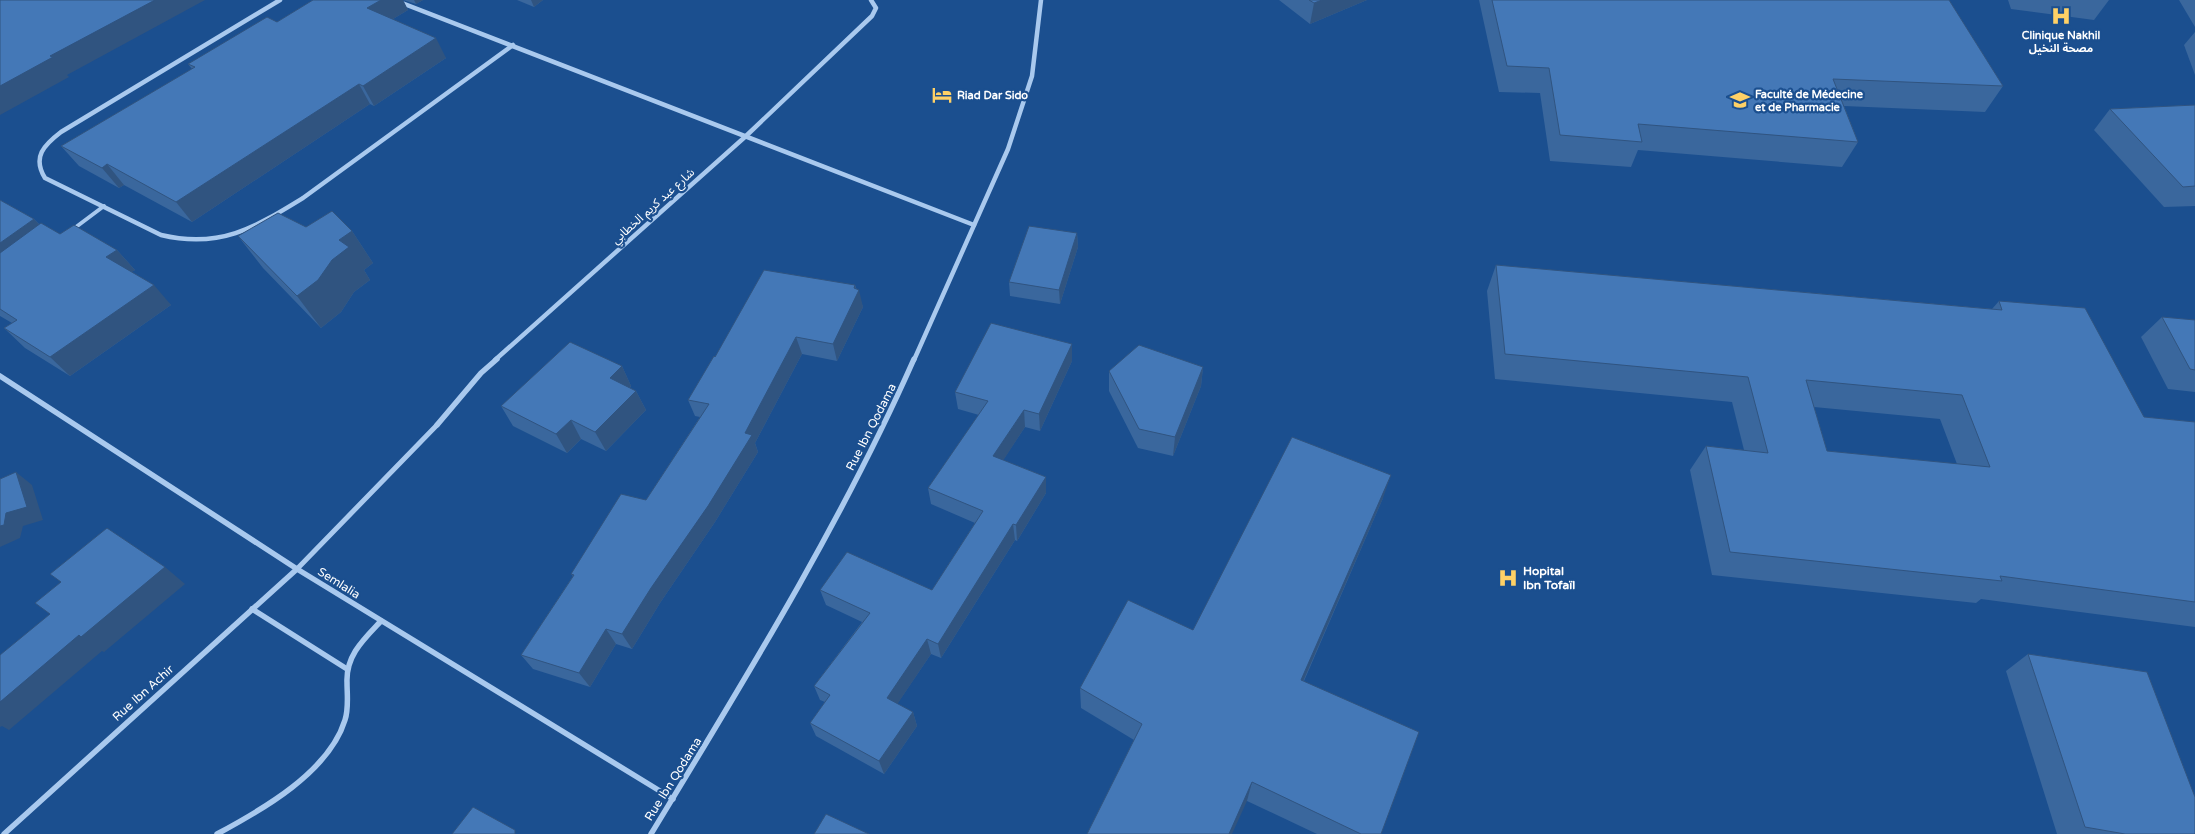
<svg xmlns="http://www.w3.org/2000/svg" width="2195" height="834" font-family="'Varela Round','Noto Sans Arabic',sans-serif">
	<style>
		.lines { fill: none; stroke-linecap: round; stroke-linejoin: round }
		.pedestrian-far1 { stroke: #a9c9ee; stroke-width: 4 }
		.pedestrian { stroke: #a9c9ee; stroke-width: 5 }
		.minor-far1 { stroke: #a9c9ee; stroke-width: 4.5 }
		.minor { stroke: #a9c9ee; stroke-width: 5.5 }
		.wall { fill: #3a679d; fill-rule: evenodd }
		.shaded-wall { fill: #305480 }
		.building { fill: #4478b7; stroke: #305480; fill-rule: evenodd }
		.labels { text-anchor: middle; stroke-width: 4.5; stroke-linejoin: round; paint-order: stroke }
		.far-poi-label { font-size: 11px; font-weight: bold; fill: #fff; stroke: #1b4f8f; text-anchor: start }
		.street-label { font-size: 12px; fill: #fff; stroke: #1b4f8f }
		.poi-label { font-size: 12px; font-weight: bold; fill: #fff; stroke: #1b4f8f; text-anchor: start }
	</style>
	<rect width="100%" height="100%" fill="#1b4f8f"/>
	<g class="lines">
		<polyline class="pedestrian-far1" points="72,230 104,206"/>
		<polyline class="pedestrian" points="297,569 437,425"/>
		<g class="minor-far1">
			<path d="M280,0L61,132C44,145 32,157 45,178L161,235C220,249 254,228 303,198L513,45"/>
			<polyline points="394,0 974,225"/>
			<polyline points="495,360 746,136 872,16 876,8 871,0"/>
			<polyline points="914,360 1008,149 1032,76 1041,0"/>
		</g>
		<g class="minor">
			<polyline points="0,376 297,569 673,799"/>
			<polyline points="437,425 481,373 497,359"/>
			<polyline points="252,609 347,669"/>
			<polyline points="4,834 297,569"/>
			<path d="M217,834C262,810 329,772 345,720C349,708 347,695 347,682C346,655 364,639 381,621"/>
			<path d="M651,834C745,679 841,524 914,359"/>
		</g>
	</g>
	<g class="wall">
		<polygon points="313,0 423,0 416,4 403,0 408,10 393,19 446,58 374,106 370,104 192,222 124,185 119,188 79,166 61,146 192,69 188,64 277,22"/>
		<polygon points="517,0 543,0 534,7"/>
		<polygon points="1279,0 1367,0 1310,24"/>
		<polygon points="1479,0 1949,0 2003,86 1985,112 1844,106 1858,142 1842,167 1638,150 1631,167 1550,161 1540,93 1499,92"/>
		<polygon points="2008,0 2109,0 2094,20 2011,9"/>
		<polygon points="2179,0 2195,0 2195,27"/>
		<polygon points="2195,32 2195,75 2184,45"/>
		<polygon points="2195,105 2195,206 2164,207 2094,130 2110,109"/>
		<polygon points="0,200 34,219 39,224 60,234 117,250 135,270 131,272 171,305 70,376 25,348 4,328 12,323 0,316"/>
		<polygon points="306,227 352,231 373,263 364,270 370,280 354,292 341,312 321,328 263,268 238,236"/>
		<polygon points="1077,233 1078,247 1060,304 1010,296 1009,282"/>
		<path d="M1496,265L1992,309L1999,301L2144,417L2195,422V627L1981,599L1976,603L1712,575L1690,470L1706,446L1744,450L1732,402L1495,379L1487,291ZM1814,407L1940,419L1957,464L1827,451Z"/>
		<polygon points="855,285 863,307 837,361 802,354 755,443 758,452 715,522 660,603 632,649 616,644 590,687 533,669 521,655 573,576 571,574 646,500 700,417 695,416 688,400 715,357"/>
		<polygon points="2162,317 2195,320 2195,392 2168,389 2141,337"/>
		<polygon points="1072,361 1040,431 1025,427 1003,460 1046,477 1046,493 1017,541 1015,540 941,658 931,654 897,704 913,712 917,726 884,774 816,736 810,723 825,702 820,700 814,686 862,622 826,605 820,590 932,590 975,523 931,504 928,488 979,415 958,409 955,392"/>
		<polygon points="622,366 631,386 630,388 636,391 646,410 606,451 581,439 567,453 513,426 501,406"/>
		<polygon points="1203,367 1201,386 1173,456 1138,448 1109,391 1109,371"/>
		<polygon points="1383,498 1304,681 1381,834 1317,834 1247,801 1134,740 1081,708 1080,688 1193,630"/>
		<polygon points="2028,654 2195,834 2057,834 2006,671"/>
	</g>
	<g class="shaded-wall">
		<polygon points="155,0 205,0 67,75 69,77 0,115 0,86 50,56"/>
		<polygon points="381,0 403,0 408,10 378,28 367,8"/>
		<polygon points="414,0 423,0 416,4"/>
		<polygon points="531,0 543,0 534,7"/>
		<polygon points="1322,0 1367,0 1310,24 1314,3"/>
		<polygon points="436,38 446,58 374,106 363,86"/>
		<polygon points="359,84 370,104 192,222 176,202"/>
		<polygon points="107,164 124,185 119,188 102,168"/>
		<polygon points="34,219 53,239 0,277 0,243"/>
		<polygon points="352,231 373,263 364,270 370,280 354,292 341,312 321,328 297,296 339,240"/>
		<polygon points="1077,233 1078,247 1060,304 1059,290"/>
		<polygon points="117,250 135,270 123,277 106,257"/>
		<polygon points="154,285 171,305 70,376 50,357"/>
		<polygon points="855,285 857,294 859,290 863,307 837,361 833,344"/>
		<polygon points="796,337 802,354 755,443 758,452 715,522 660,603 632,649 622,634 745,433"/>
		<polygon points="1072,344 1072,361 1040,431 1039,414"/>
		<polygon points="622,366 631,386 619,398 610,378"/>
		<polygon points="1203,367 1201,386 1173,456 1175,437"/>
		<polygon points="636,391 646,410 606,451 595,432"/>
		<polygon points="1024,410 1025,427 995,473 993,456"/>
		<polygon points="571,420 581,439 567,453 556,434"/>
		<polygon points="16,472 32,485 43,520 23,526 20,538 0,547 0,526"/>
		<polygon points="1391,475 1383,498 1295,700 1301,680"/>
		<polygon points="1046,477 1046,493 1017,541 1016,525"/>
		<polygon points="1013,524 1015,540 941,658 938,644"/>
		<polygon points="165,567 185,584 104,652 102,651 9,730 2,726 0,727 0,702 79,635"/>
		<polygon points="606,629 616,644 590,687 579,673"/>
		<polygon points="927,639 931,654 892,712 887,698"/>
		<polygon points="913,712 917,726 884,774 879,761"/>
		<polygon points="1252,782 1247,801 1232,834 1229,834"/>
	</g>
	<g class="building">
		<polygon points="0,0 155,0 50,56 53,57 0,86"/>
		<polygon points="313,0 381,0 367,8 436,38 363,86 359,84 176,202 107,164 102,168 61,146 195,67 188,64 267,17 277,22"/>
		<polygon points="1309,0 1322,0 1314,3"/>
		<polygon points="1492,0 1949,0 2003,86 1833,79 1858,142 1638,124 1642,142 1560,135 1549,68 1507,66"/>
		<polygon points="2195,105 2195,186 2183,187 2110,109"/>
		<polygon points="0,200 34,219 0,243"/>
		<polygon points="332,211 352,231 339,240 349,247 332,260 318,280 297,296 238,236 278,213 306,227"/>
		<polygon points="41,223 60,234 74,225 117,250 106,257 154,285 50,357 4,328 17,320 0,309 0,253"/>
		<polygon points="1029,226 1077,233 1059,290 1009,282"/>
		<path d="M1496,265L2002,310L1999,301L2085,308L2144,417L2195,422V602L2000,576L2002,581L1730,552L1706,446L1768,453L1748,377L1505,354ZM1806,380L1962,395L1990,467L1827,451Z"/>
		<polygon points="764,270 855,285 854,288 859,290 833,344 796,337 745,433 752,435 708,506 651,588 622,634 606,629 579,673 521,655 574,575 571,574 621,494 646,500 709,404 688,400 714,356 715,357"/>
		<polygon points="2162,317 2195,320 2195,370 2190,369"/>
		<polygon points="991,323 1072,344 1039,414 1024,410 993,456 1046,477 1016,525 1013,524 938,644 927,639 887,698 913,712 879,761 810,723 830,695 814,686 870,613 820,590 847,552 932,590 983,511 928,488 988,401 955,392"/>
		<polygon points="570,342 622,366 610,378 636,391 595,432 571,420 556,434 501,406"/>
		<polygon points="1139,345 1203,367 1175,437 1139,429 1109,371"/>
		<polygon points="1292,437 1391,475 1301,680 1419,732 1381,834 1361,834 1252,782 1229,834 1087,834 1142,724 1080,688 1128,600 1193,630"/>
		<polygon points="16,472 27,507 6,513 4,525 0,526 0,479"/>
		<polygon points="107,528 165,567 81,637 79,635 0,702 0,655 50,614 35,603 61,582 50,574"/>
		<polygon points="2028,654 2147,672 2195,797 2195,834 2125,834 2085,827"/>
		<polygon points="473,807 515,830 515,834 452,834"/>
		<polygon points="826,814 869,834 814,834"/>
	</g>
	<defs>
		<symbol id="hospital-bare" viewBox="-9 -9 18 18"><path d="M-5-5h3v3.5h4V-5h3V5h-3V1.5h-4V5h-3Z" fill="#ffd166" stroke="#1b4f8f" stroke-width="2.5" paint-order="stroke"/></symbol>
		<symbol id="hotel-bare" viewBox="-9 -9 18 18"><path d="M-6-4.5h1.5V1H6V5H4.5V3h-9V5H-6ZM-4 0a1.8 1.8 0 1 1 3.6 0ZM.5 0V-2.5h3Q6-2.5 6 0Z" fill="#ffd166" stroke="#1b4f8f" stroke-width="2.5" paint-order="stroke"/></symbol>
		<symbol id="university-bare" viewBox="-9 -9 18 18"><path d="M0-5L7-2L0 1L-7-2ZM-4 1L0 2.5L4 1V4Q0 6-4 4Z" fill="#ffd166" stroke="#1b4f8f" stroke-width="2.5" paint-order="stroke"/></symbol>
	</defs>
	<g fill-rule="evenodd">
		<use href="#hospital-bare" x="2047" y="2" width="28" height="28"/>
		<use href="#hotel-bare" x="928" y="81" width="28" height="28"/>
		<use href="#university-bare" x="1726" y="86" width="28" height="28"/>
		<use href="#hospital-bare" x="1494" y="564" width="28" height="28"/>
	</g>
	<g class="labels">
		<g class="far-poi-label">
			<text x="2061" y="39" text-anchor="middle">Clinique Nakhil<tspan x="2061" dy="13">مصحة النخيل</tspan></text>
			<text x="1755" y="98">Faculté de Médecine<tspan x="1755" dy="13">et de Pharmacie</tspan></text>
			<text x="957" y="99">Riad Dar Sido</text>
		</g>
		<g class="street-label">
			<text transform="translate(653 206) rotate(-42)" y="4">شارع عبد كريم الخطابي</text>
			<text transform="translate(871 427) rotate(-63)" y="4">Rue Ibn Qodama</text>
			<text transform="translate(339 583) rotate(32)" y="4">Semlalia</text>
			<text transform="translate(143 693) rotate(-42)" y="4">Rue Ibn Achir</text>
			<text transform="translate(673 779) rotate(-58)" y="4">Rue Ibn Qodama</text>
		</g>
		<g class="poi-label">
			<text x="1523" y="575">Hopital<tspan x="1523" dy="14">Ibn Tofaïl</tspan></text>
		</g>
	</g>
</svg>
